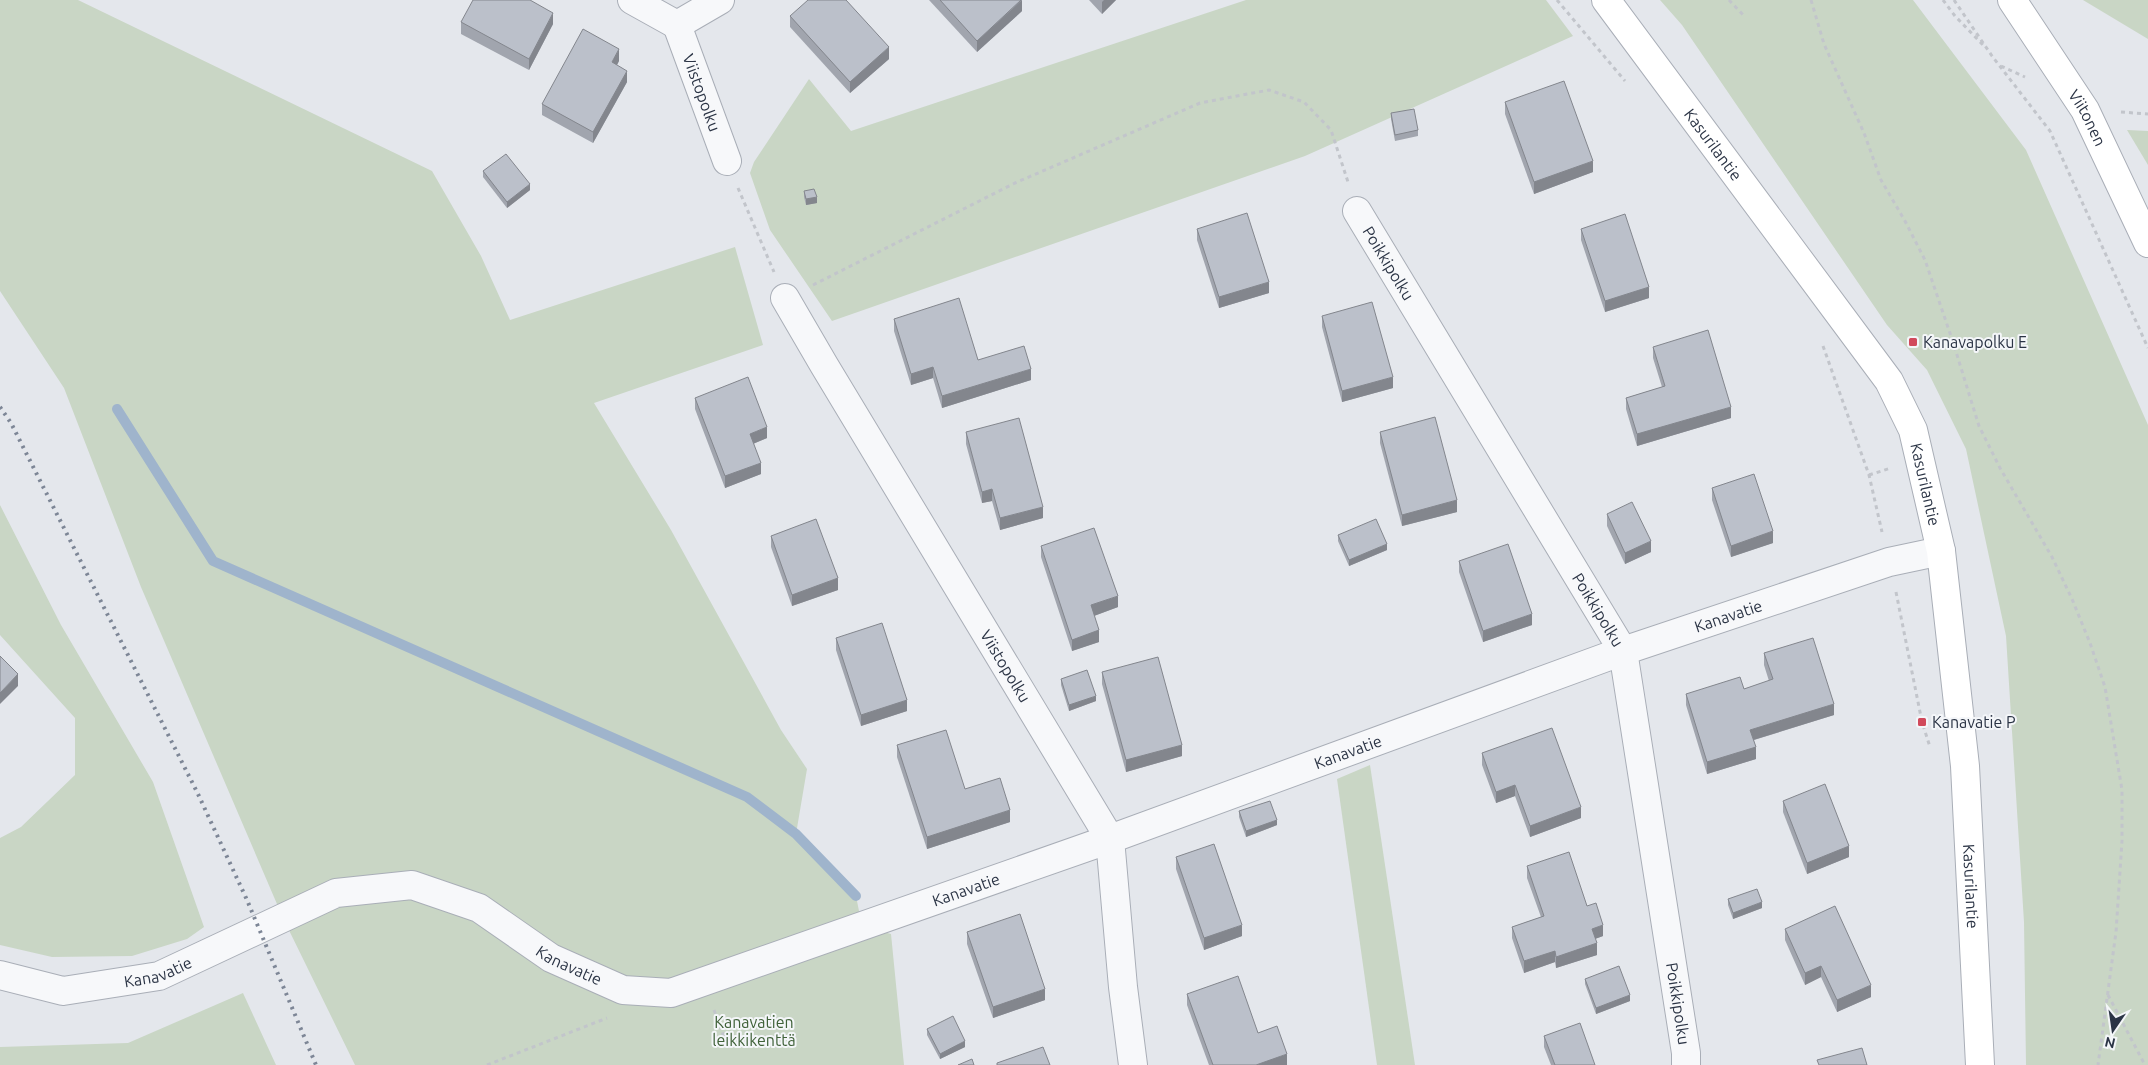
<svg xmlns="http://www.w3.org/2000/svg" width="2148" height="1065" font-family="Ubuntu,sans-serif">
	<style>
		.green { fill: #c9d6c5 }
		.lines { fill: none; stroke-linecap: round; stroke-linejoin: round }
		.stream { stroke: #9fb4cc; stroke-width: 10 }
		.street-casing { stroke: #a9aeb7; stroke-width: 30 }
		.secondary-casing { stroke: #a9aeb7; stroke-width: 30 }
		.path { stroke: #c2c5cb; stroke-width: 3; stroke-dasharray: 4 4; stroke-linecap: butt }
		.street { stroke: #f7f8fa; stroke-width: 28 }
		.secondary { stroke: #fff; stroke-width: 28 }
		.rail { stroke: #7d8696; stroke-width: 4; stroke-dasharray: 2.5 5; stroke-linecap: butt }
		.wall { fill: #a1a5ae }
		.shaded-wall { fill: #83868d }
		.building { fill: #bbc0ca; stroke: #83868d }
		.poi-dot { fill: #d1495b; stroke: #f4f6f9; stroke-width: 2 }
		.labels { text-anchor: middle; stroke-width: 4; stroke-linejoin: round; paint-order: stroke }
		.street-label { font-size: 16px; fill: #2b3445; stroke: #f4f6f9 }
		.poi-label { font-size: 16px; fill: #2b3445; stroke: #f4f6f9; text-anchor: start }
		.park-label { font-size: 16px; fill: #3f6138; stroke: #f4f6f9 }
	</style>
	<rect width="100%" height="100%" fill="#e4e7ec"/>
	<g class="green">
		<polygon points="0,0 78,0 432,171 481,256 510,320 735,247 763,345 594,403 671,530 781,730 807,769 796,834 856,896 862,926 891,934 904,1065 355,1065 283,918 141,587 64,388 0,291"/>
		<polygon points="1246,0 1546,0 1573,36 1305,156 832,321 770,230 750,173 754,162 809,79 851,131"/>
		<polygon points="1660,0 1913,0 2026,150 2148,425 2148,1065 2026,1065 2024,922 2006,636 1966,449 1927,370 1887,325 1682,25"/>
		<polygon points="2083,0 2148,0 2148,39"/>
		<polygon points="2127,130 2148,131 2148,165"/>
		<polygon points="0,505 61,625 153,782 204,927 187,939 132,956 52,957 0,945 0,838 21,827 75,775 75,718 0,635"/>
		<polygon points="1370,765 1415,1065 1377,1065 1337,779"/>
		<polygon points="243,993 276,1065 0,1065 0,1047 128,1043"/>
	</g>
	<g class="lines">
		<polyline class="stream" points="117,409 213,561 747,797 796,834 856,896"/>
		<defs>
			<g id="street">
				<polyline points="632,0 677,25 720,0"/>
				<path id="s1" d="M677,25L727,161"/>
				<path id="s2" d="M1357,211L1623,651L1686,1053V1065"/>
				<path id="s3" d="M785,298L824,365L1110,839L1123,987L1133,1065"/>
				<path id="s4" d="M0,975L63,991L159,976L336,893L412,885L479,908L551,958L623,990L671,993L1110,839L1623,651L1889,562L1941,551"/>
			</g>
			<g id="secondary">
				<path id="s5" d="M1606,0L1889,381L1913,430L1941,551L1965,766L1980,1065"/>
				<path id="s6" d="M2012,0L2085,110L2148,243"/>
			</g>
		</defs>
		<use href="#street" class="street-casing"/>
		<use href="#secondary" class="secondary-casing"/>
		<g class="path">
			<polyline points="1557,0 1625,81"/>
			<polyline points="1729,0 1745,17"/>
			<polyline points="1811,0 1824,44 1864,133 1881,180 1905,221 1925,260 1953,342 1979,426 2000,468 2052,557 2072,599 2090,643 2105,687 2122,790 2122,841 2116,932 2098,1065"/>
			<polyline points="1943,0 1955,16 1984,46"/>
			<polyline points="1954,0 1992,56 2050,131 2148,348"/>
			<polyline points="2001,66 2025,77"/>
			<polyline points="2121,112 2148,114"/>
			<polyline points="738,188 774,272"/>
			<polyline points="813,285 1015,183 1200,103 1269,90 1304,102 1331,130 1348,182"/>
			<polyline points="1823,346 1869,475 1882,532"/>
			<polyline points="1869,475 1891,468"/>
			<polyline points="1896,592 1922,722 1930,747"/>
			<polyline points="2108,995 2145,1065"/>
			<polyline points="714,1010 724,1037"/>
			<polyline points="487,1065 607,1018"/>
		</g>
		<use href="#street" class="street"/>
		<use href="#secondary" class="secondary"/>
		<polyline class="rail" points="0,407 11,423 198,794 247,900 316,1065"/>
	</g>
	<g class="wall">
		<polygon points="929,0 1022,0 1022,11 977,52"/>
		<polygon points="1089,0 1116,0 1102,14"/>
		<polygon points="790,16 889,59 850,93 790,27"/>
		<polygon points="461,22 553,24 529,70 461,34"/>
		<polygon points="619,61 617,65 627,82 593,143 542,115 542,104"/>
		<polygon points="1505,102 1593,172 1534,194 1505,114"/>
		<polygon points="1391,113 1418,130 1418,136 1395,141 1391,119"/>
		<polygon points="483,171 530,190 507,208 483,177"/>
		<polygon points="804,191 817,203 806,205 804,197"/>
		<polygon points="1197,229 1269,293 1219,308 1197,240"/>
		<polygon points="1581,229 1649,298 1605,312 1581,240"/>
		<polygon points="1322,316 1393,388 1342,402 1322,327"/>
		<polygon points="894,319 978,360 1031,380 942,408 933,378 911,385 894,331"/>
		<polygon points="1653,347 1731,418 1637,446 1626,409 1626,398 1662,387 1653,358"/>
		<polygon points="695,398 767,438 753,444 761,474 725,488 695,409"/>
		<polygon points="966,432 1043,518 1000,530 992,501 982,503 966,444"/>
		<polygon points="1380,432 1457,512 1402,526 1380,443"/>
		<polygon points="1712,488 1773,543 1731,557 1712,500"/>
		<polygon points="1607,514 1651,552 1625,564 1607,526"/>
		<polygon points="1338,535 1387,550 1349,566 1338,541"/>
		<polygon points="771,536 838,590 792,606 771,547"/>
		<polygon points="1041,546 1118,607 1094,616 1099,642 1072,651 1041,557"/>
		<polygon points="1459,561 1532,625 1483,642 1459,572"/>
		<polygon points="836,638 907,711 861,726 836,650"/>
		<polygon points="1764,653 1834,715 1754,740 1756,759 1707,774 1686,705 1686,694 1744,689 1769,681 1764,665"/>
		<polygon points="1102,672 1182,756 1126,772 1102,684"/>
		<polygon points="1061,679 1096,701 1069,711 1061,685"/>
		<polygon points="897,745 965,789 1010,822 927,849 897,757"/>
		<polygon points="1482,753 1581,818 1530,837 1515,796 1496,803 1482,765"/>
		<polygon points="1783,801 1849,857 1807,874 1783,812"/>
		<polygon points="1239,811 1277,825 1246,837 1239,817"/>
		<polygon points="1176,857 1242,936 1204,950 1176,869"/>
		<polygon points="1527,866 1587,906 1603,936 1595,939 1597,955 1556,968 1555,962 1524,973 1512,938 1512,927 1541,917 1527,878"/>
		<polygon points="1728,899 1762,908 1733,919 1728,905"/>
		<polygon points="1785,929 1871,997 1837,1012 1821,977 1805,985 1785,940"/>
		<polygon points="967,932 1045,1000 993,1018 967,944"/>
		<polygon points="1585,979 1630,1001 1596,1014 1585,984"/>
		<polygon points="1187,994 1258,1033 1287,1065 1209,1065 1187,1005"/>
		<polygon points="927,1029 965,1047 940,1059 927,1035"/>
		<polygon points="1544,1036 1595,1065 1551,1065 1544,1047"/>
	</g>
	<g class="shaded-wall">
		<polygon points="1022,0 1022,11 977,52 977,41"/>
		<polygon points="1104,0 1116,0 1102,14 1102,2"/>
		<polygon points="553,13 553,24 529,70 529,59"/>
		<polygon points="889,47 889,59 850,93 850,82"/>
		<polygon points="619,49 619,61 612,74 612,62"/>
		<polygon points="627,71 627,82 593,143 593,132"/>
		<polygon points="1593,161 1593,172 1534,194 1534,182"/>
		<polygon points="530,184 530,190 507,208 507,202"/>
		<polygon points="817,197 817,203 806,205 806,199"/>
		<polygon points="1269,282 1269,293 1219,308 1219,297"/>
		<polygon points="1649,287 1649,298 1605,312 1605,301"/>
		<polygon points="933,367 933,378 911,385 911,374"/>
		<polygon points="1031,369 1031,380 942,408 942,396"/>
		<polygon points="1393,377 1393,388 1342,402 1342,391"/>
		<polygon points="1731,407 1731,418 1637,446 1637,434"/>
		<polygon points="767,427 767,438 750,445 750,434"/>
		<polygon points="761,463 761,474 725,488 725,476"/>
		<polygon points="992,489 992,501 982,503 982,492"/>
		<polygon points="1457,500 1457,512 1402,526 1402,515"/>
		<polygon points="1043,507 1043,518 1000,530 1000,518"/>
		<polygon points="1773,531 1773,543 1731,557 1731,546"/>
		<polygon points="1651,541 1651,552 1625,564 1625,553"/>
		<polygon points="1387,544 1387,550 1349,566 1349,560"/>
		<polygon points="838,578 838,590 792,606 792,595"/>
		<polygon points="1118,596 1118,607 1091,617 1091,605"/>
		<polygon points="1532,614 1532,625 1483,642 1483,631"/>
		<polygon points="1099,630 1099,642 1072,651 1072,640"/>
		<polygon points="18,674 18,686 0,704 0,693"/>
		<polygon points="1096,696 1096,701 1069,711 1069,705"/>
		<polygon points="907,700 907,711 861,726 861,715"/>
		<polygon points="1834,704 1834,715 1750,741 1750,730"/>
		<polygon points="1182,745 1182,756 1126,772 1126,760"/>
		<polygon points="1756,747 1756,759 1707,774 1707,762"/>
		<polygon points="1515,785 1515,796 1496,803 1496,792"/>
		<polygon points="1581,807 1581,818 1530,837 1530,826"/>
		<polygon points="1010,810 1010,822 927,849 927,837"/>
		<polygon points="1277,820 1277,825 1246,837 1246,831"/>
		<polygon points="1849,846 1849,857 1807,874 1807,863"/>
		<polygon points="1762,902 1762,908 1733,919 1733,913"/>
		<polygon points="1242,925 1242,936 1204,950 1204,938"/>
		<polygon points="1603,925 1603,936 1592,940 1592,929"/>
		<polygon points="1597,943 1597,955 1556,968 1556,957"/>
		<polygon points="1555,951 1555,962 1524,973 1524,961"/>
		<polygon points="1821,966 1821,977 1805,985 1805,973"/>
		<polygon points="1871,985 1871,997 1837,1012 1837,1000"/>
		<polygon points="1045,989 1045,1000 993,1018 993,1007"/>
		<polygon points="1630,995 1630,1001 1596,1014 1596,1008"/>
		<polygon points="965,1041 965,1047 940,1059 940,1054"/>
		<polygon points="1287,1054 1287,1065 1256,1065"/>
	</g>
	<g class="building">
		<polygon points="473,0 530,0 553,13 529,59 461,22"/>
		<polygon points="808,0 846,0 889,47 850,82 790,16"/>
		<polygon points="940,0 1021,0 977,41"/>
		<polygon points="583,29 619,49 612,62 627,71 593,132 542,104"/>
		<polygon points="1564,81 1593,161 1534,182 1505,102"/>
		<polygon points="1414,109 1418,130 1395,135 1391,113"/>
		<polygon points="506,154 530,184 507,202 483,171"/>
		<polygon points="814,189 817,197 806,199 804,191"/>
		<polygon points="1247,213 1269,282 1219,297 1197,229"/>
		<polygon points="1625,214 1649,287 1605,301 1581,229"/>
		<polygon points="959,298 978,360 1024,346 1031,369 942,396 933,367 911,374 894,319"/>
		<polygon points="1372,302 1393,377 1342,391 1322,316"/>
		<polygon points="1708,330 1731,407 1637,434 1626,398 1665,386 1653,347"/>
		<polygon points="748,377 767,427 750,434 761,463 725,476 695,398"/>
		<polygon points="1435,417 1457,500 1402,515 1380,432"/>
		<polygon points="1019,418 1043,507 1000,518 992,489 982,492 966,432"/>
		<polygon points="1754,474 1773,531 1731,546 1712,488"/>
		<polygon points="1632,502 1651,541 1625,553 1607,514"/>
		<polygon points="816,519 838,578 792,595 771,536"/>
		<polygon points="1376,519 1387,544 1349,560 1338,535"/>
		<polygon points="1094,528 1118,596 1091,605 1099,630 1072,640 1041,546"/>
		<polygon points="1508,544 1532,614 1483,631 1459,561"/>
		<polygon points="882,623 907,700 861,715 836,638"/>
		<polygon points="1813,638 1834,704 1750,730 1756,747 1707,762 1686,694 1740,677 1744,689 1773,679 1764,653"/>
		<polygon points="0,656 18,674 0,693"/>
		<polygon points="1158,657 1182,745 1126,760 1102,672"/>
		<polygon points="1087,670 1096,696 1069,705 1061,679"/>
		<polygon points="1552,728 1581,807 1530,826 1515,785 1496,792 1482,753"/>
		<polygon points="946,730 965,789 1000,778 1010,810 927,837 897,745"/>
		<polygon points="1825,784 1849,846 1807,863 1783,801"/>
		<polygon points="1270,801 1277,820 1246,831 1239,811"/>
		<polygon points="1214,844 1242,925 1204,938 1176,857"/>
		<polygon points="1569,852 1587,906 1596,903 1603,925 1592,929 1597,943 1556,957 1555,951 1524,961 1512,927 1544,916 1527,866"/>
		<polygon points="1757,889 1762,902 1733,913 1728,899"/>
		<polygon points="1835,906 1871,985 1837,1000 1821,966 1805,973 1785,929"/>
		<polygon points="1020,914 1045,989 993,1007 967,932"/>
		<polygon points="1619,966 1630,995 1596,1008 1585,979"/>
		<polygon points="1238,976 1258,1033 1277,1026 1287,1054 1256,1065 1213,1065 1187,994"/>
		<polygon points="953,1016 965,1041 940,1054 927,1029"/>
		<polygon points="1580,1023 1595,1065 1555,1065 1544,1036"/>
		<polygon points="1043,1047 1050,1065 997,1065 997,1063"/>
		<polygon points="1862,1048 1867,1065 1819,1065 1817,1060"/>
		<polygon points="972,1059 974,1065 958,1065"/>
	</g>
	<g class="poi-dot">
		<rect x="1908" y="337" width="10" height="10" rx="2.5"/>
		<rect x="1917" y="717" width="10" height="10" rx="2.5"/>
	</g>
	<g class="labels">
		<g class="street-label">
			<text dy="6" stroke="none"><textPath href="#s1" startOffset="72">Viistopolku</textPath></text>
			<text dy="6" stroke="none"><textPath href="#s6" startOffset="140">Viitonen</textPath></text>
			<text dy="6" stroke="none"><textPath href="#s5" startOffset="180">Kasurilantie</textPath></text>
			<text dy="6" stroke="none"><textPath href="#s2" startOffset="61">Poikkipolku</textPath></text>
			<text dy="6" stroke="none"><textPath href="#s5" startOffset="585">Kasurilantie</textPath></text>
			<text dy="6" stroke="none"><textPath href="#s2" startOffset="466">Poikkipolku</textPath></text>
			<text dy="6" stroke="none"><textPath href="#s4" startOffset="1842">Kanavatie</textPath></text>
			<text dy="6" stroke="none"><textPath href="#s3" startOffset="429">Viistopolku</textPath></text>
			<text dy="6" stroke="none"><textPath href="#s4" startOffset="1438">Kanavatie</textPath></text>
			<text dy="6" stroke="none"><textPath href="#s5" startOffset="990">Kasurilantie</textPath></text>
			<text dy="6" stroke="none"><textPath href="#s4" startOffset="1032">Kanavatie</textPath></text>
			<text dy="6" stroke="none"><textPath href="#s4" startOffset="612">Kanavatie</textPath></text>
			<text dy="6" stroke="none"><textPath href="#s4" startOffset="162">Kanavatie</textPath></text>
			<text dy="6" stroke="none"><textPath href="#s2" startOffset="871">Poikkipolku</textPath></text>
		</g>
		<g class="poi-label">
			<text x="1923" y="348">Kanavapolku E</text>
			<text x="1932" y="728">Kanavatie P</text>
		</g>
		<g class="park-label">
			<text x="754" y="1028">Kanavatien<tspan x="754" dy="18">leikkikenttä</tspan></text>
		</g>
	</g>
	<g transform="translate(2113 1030) rotate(193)" stroke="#f4f6f9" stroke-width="4" paint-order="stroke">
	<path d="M0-4L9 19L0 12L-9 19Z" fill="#2b3445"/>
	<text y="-8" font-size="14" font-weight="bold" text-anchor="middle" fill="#2b3445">N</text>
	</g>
</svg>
